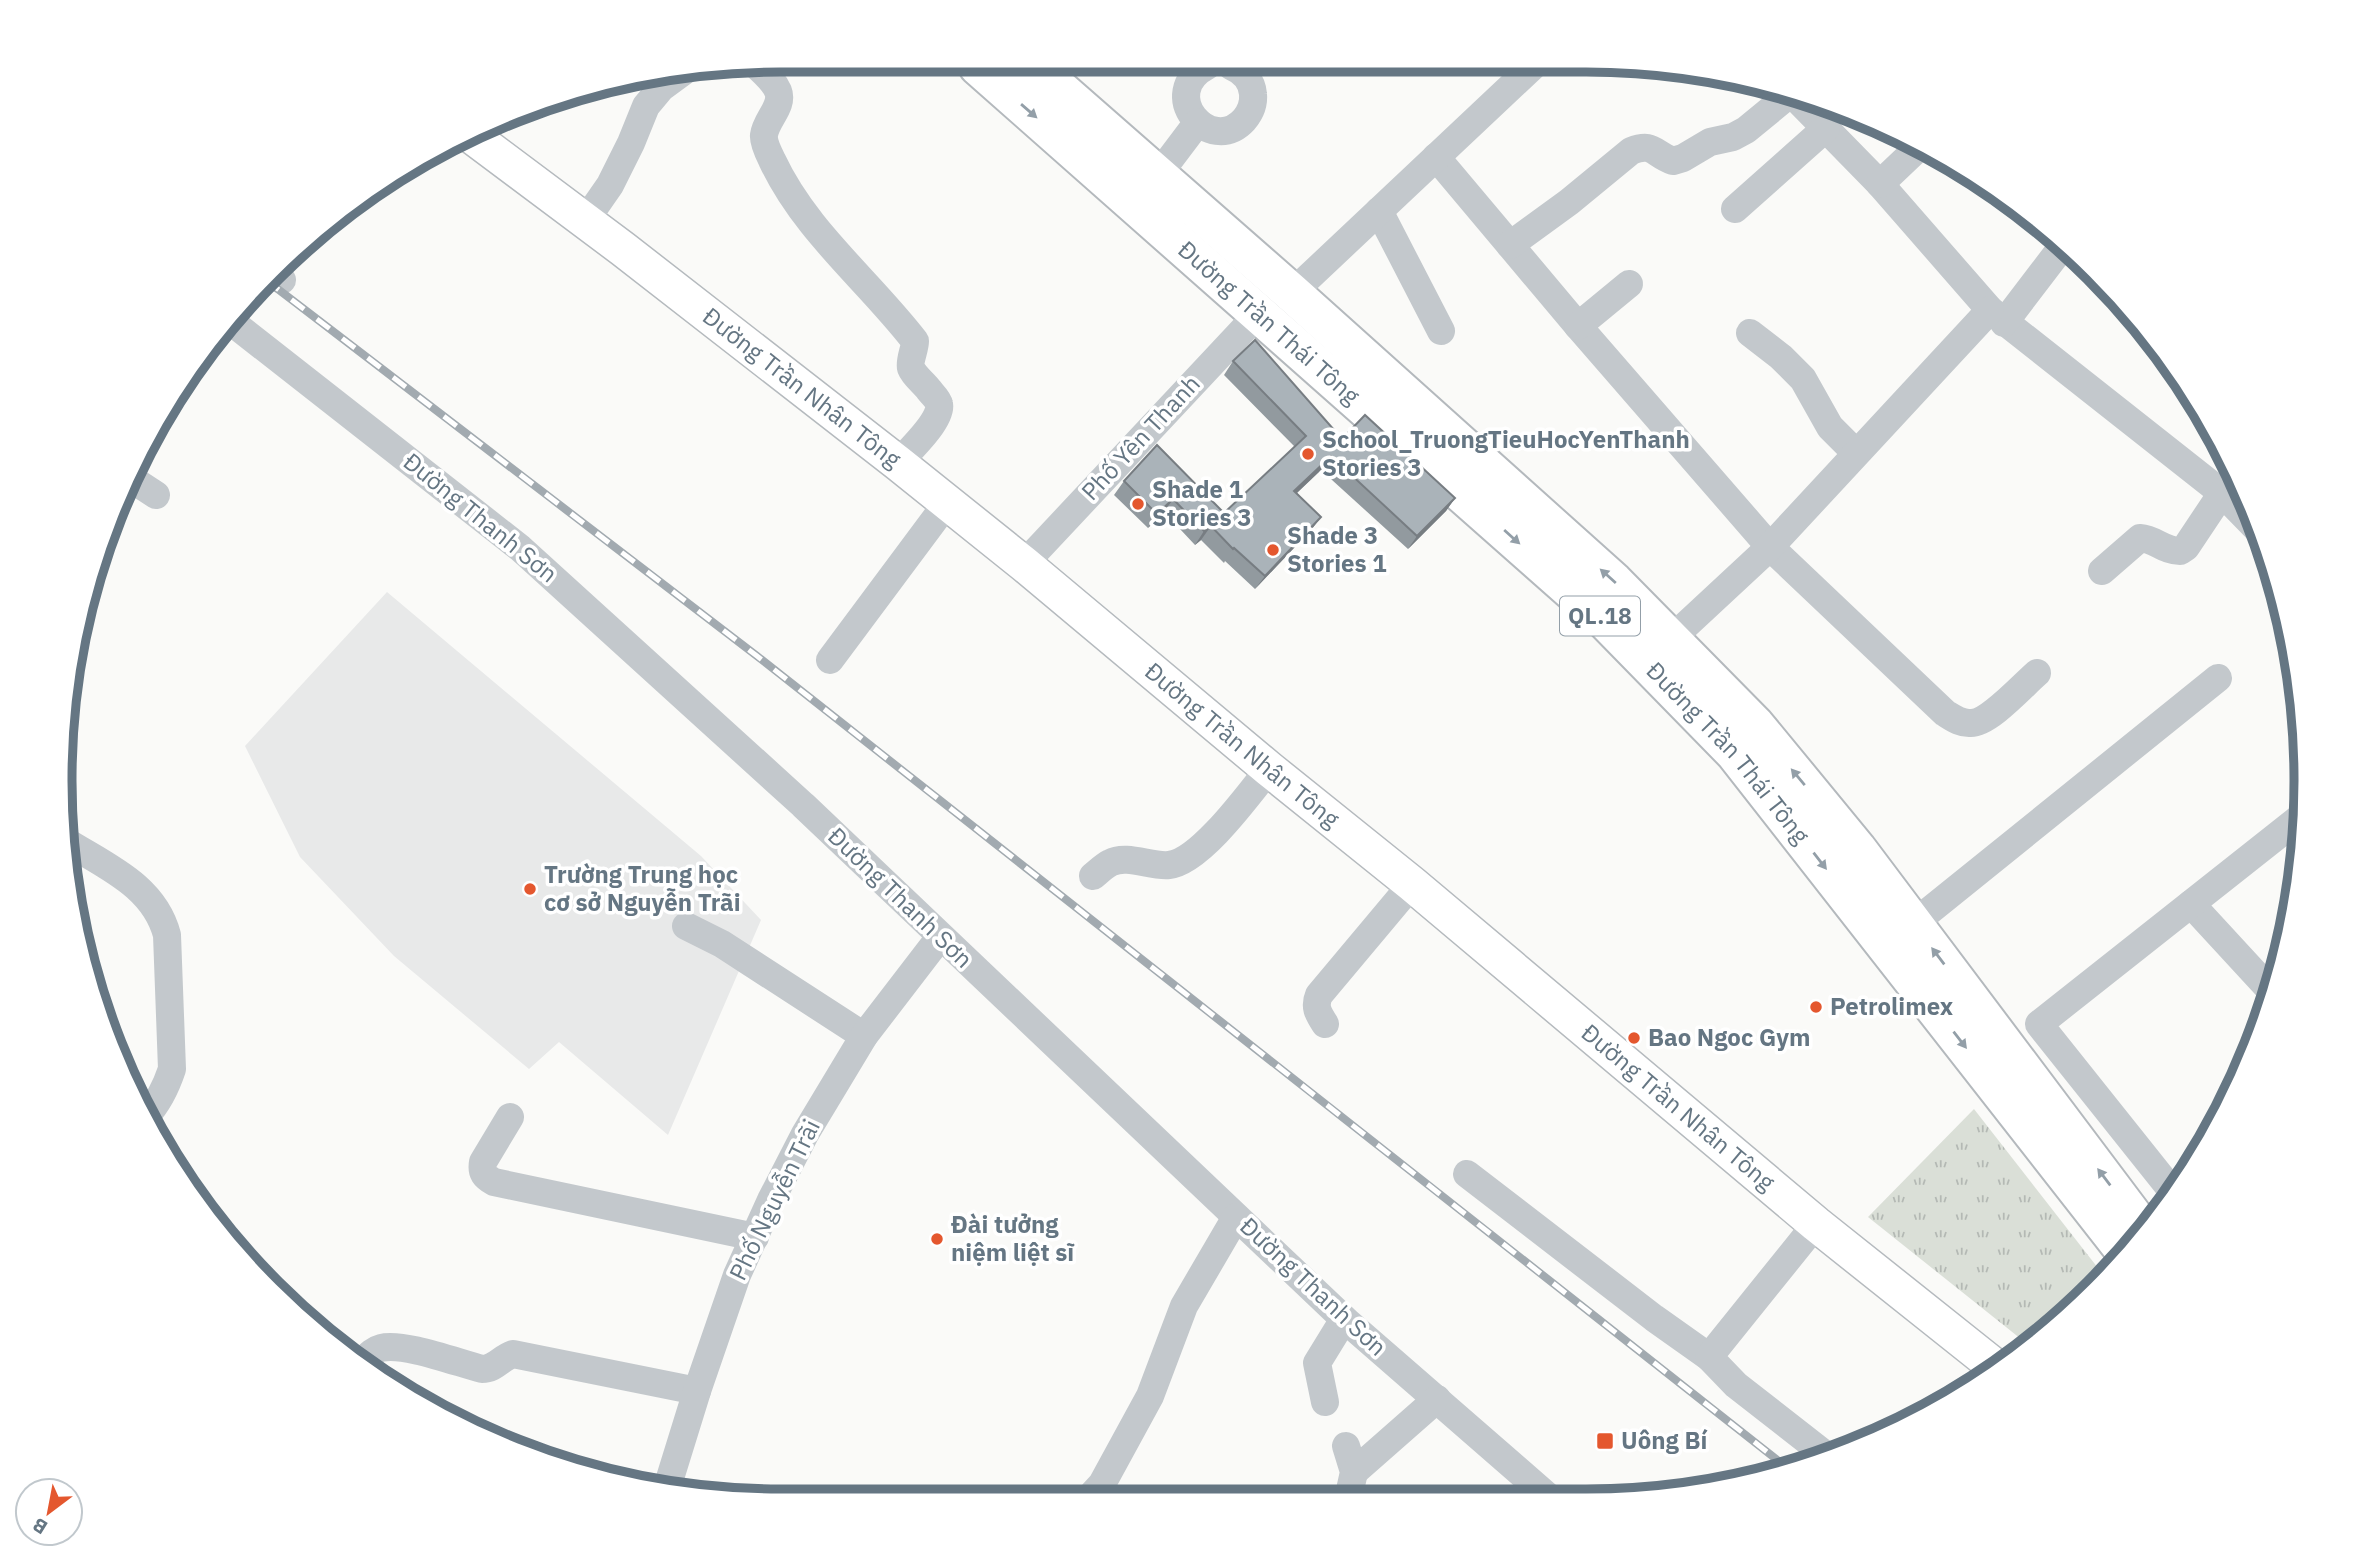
<svg xmlns="http://www.w3.org/2000/svg" width="2366" height="1561" font-family="'IBM Plex Sans',sans-serif">
	<style>
		.built { fill: #e8e9e9 }
		.park { fill: url(#park-tufts) }
		.lines { fill: none; stroke-linecap: round; stroke-linejoin: round }
		.major-casing { stroke: #b5babe; stroke-width: 38 }
		.highway-casing { stroke: #b4b9bd; stroke-width: 42 }
		.minor { stroke: #c3c8cc; stroke-width: 28 }
		.major { stroke: #fff; stroke-width: 35 }
		.highway { stroke: #fff; stroke-width: 38 }
		.rail-casing { stroke: #a2aab0; stroke-width: 8 }
		.rail { stroke: #fff; stroke-width: 5; stroke-dasharray: 16; stroke-linecap: butt }
		.wall { fill: #929a9f }
		.shaded-wall { fill: #777d82 }
		.building { fill: #aab3b9; stroke: #777d82; stroke-width: 2 }
		.oneway { fill: #939fa8 }
		.poi-dot { fill: #e4572e; stroke: #fff; stroke-width: 2.5 }
		.labels { text-anchor: middle; stroke-width: 7; stroke-linejoin: round; paint-order: stroke }
		.shield { fill: #fff; stroke: #939fa8; stroke-width: 2 }
		.shield-label { font-size: 23px; font-weight: bold; fill: #657683 }
		.street-label { font-size: 24px; fill: #657683; stroke: #fff }
		.poi-label { font-size: 24px; font-weight: bold; fill: #657683; stroke: #fff; text-anchor: start }
		.rim { fill: none; stroke: #657683; stroke-width: 9 }
	</style>
	<defs>
		<pattern id="park-tufts" width="24" height="20" patternUnits="userSpaceOnUse" patternTransform="scale(1.75)"><rect width="24" height="20" fill="#dadfd7"/><path d="M3 7l-1-3M5 7V3M7 7l1-3M15 17l-1-3M17 17v-4M19 17l1-3" fill="none" stroke="#b4b9b4"/></pattern>
	</defs>
	<rect width="100%" height="100%" fill="#fafaf8"/>
	<polygon class="built" points="387,592 701,856 761,920 668,1135 559,1042 529,1069 394,956 300,857 245,746"/>
	<polygon class="park" points="1974,1109 2105,1277 2031,1347 1868,1217"/>
	<g class="lines">
		<defs>
			<g id="major">
				<path id="s1" d="M472,136L623,249L898,463L1024,564L1269,769L1412,884L1816,1224L1998,1369"/>
			</g>
			<g id="highway">
				<path id="s2" d="M978,66L1605,620L1735,753L2128,1255"/>
				<polyline points="1033,66 1292,293 1614,582 1755,725 1857,849 2145,1232"/>
			</g>
		</defs>
		<use href="#major" class="major-casing"/>
		<use href="#highway" class="highway-casing"/>
		<g class="minor">
			<path d="M757,66C764,73 774,81 778,91C784,106 766,119 764,135C763,142 769,154 772,160C805,231 868,280 915,341C915,349 909,361 911,368C914,376 924,383 929,390C932,394 938,399 939,404C943,419 908,452 898,463"/>
			<path d="M1207,66C1156,93 1210,157 1244,120C1250,113 1254,104 1253,94C1252,81 1243,71 1231,66"/>
			<polyline points="1789,91 1880,184 1990,310 2222,493 2258,530"/>
			<path d="M1436,157L1578,326L1770,547L1945,713C1953,718 1961,724 1971,723C1989,723 2022,686 2037,673"/>
			<polyline points="1158,175 1198,122"/>
			<polyline points="1880,184 1921,145"/>
			<polyline points="1735,209 1826,128"/>
			<polyline points="1379,211 1441,331"/>
			<polyline points="585,221 610,185 631,143 646,106 661,88 691,66"/>
			<path d="M1510,245L1569,202L1631,151C1654,142 1653,154 1673,161L1683,158L1710,142L1733,137L1746,130L1791,93"/>
			<polyline points="273,273 282,280"/>
			<polyline points="1292,293 1533,66"/>
			<polyline points="229,320 520,548 803,805 1344,1319 1552,1500"/>
			<polyline points="2004,323 2065,243"/>
			<polyline points="1578,326 1629,284"/>
			<polyline points="1750,333 1781,357 1803,379 1830,427 1856,453"/>
			<polyline points="130,478 156,495"/>
			<polyline points="1024,564 1259,313"/>
			<path d="M2102,571L2140,538C2155,539 2164,551 2180,551L2186,547L2222,493L2238,478"/>
			<polyline points="1671,639 1770,547 1990,310"/>
			<polyline points="830,660 947,503"/>
			<path d="M64,840C105,866 154,885 167,935L172,1069C166,1087 159,1102 146,1116"/>
			<path d="M1093,876C1098,872 1104,866 1110,863C1127,854 1151,867 1169,865C1200,862 1249,794 1269,769"/>
			<polyline points="2191,904 2273,993"/>
			<polyline points="1913,924 2218,678"/>
			<polyline points="686,926 722,944 864,1036"/>
			<path d="M1325,1024C1318,1013 1314,1007 1319,995L1412,884"/>
			<path d="M510,1117L483,1162C481,1173 485,1177 494,1182L755,1237"/>
			<polyline points="1467,1174 1654,1318 1709,1357"/>
			<polyline points="2173,1192 2039,1024 2302,816"/>
			<polyline points="1816,1224 1709,1357 1736,1385 1827,1456"/>
			<path d="M363,1361C368,1356 373,1350 381,1348C403,1342 458,1363 482,1369C495,1369 501,1358 513,1354L697,1391"/>
			<polyline points="1325,1402 1317,1363 1344,1319"/>
			<polyline points="1346,1446 1354,1472 1348,1499"/>
			<polyline points="1354,1472 1437,1399"/>
			<polyline points="666,1491 697,1391 737,1275 771,1200 805,1134 864,1036 940,937"/>
			<polyline points="1090,1497 1102,1484 1150,1396 1184,1306 1236,1217"/>
		</g>
		<use href="#major" class="major"/>
		<use href="#highway" class="highway"/>
		<defs>
			<polyline id="rail" points="266,280 757,656 1790,1470"/>
		</defs>
		<use href="#rail" class="rail-casing"/>
		<use href="#rail" class="rail"/>
	</g>
	<polygon class="wall" points="1233,361 1342,439 1455,498 1446,511 1408,549 1321,470 1297,493 1321,517 1311,530 1255,589 1225,561 1224,563 1201,540 1195,545 1164,512 1148,528 1114,495 1124,481 1224,513 1295,447 1224,375"/>
	<g class="shaded-wall">
		<polygon points="1331,456 1321,470 1285,504 1294,491"/>
		<polygon points="1455,498 1446,511 1408,549 1417,536"/>
		<polygon points="1173,499 1164,512 1148,528 1157,514"/>
		<polygon points="1321,517 1311,530 1255,589 1265,576"/>
		<polygon points="1211,526 1201,540 1195,545 1204,531"/>
	</g>
	<polygon class="building" points="1255,340 1342,439 1365,415 1455,498 1417,536 1331,456 1294,491 1321,517 1265,576 1234,548 1233,549 1211,526 1204,531 1173,499 1157,514 1124,481 1157,445 1224,513 1306,436 1233,361"/>
	<defs><path id="oneway-solid" d="M-6-.8H1V-3.2L6.5 0L1 3.2V.8H-6Z" transform="scale(1.75)"/></defs>
	<g class="oneway">
		<use href="#oneway-solid" transform="translate(1029 111) rotate(41)"/>
		<use href="#oneway-solid" transform="translate(1512 537) rotate(42)"/>
		<use href="#oneway-solid" transform="translate(1608 576) rotate(-138)"/>
		<use href="#oneway-solid" transform="translate(1798 777) rotate(-130)"/>
		<use href="#oneway-solid" transform="translate(1820 861) rotate(52)"/>
		<use href="#oneway-solid" transform="translate(1938 956) rotate(-127)"/>
		<use href="#oneway-solid" transform="translate(1960 1040) rotate(52)"/>
		<use href="#oneway-solid" transform="translate(2104 1177) rotate(-127)"/>
	</g>
	<g class="poi-dot">
		<circle cx="1308" cy="454" r="7"/>
		<circle cx="1138" cy="504" r="7"/>
		<circle cx="1273" cy="550" r="7"/>
		<circle cx="530" cy="889" r="7"/>
		<circle cx="1816" cy="1007" r="7"/>
		<circle cx="1634" cy="1038" r="7"/>
		<circle cx="937" cy="1239" r="7"/>
		<rect x="1596" y="1432" width="18" height="18" rx="3.5"/>
	</g>
	<g class="labels">
		<rect class="shield" x="1560" y="596.5" width="80" height="39" rx="5"/>
		<g class="shield-label">
			<text x="1600" y="624">QL.18</text>
		</g>
		<g class="street-label">
			<text dy="8" stroke="none"><textPath href="#s2" startOffset="388">Đường Trần Thái Tông</textPath></text>
			<text dy="8" stroke="none"><textPath href="#s1" startOffset="415">Đường Trần Nhân Tông</textPath></text>
			<text transform="translate(1141 438) rotate(-47)" y="8">Phố Yên Thanh</text>
			<text transform="translate(480 518) rotate(39)" y="8">Đường Thanh Sơn</text>
			<text dy="8" stroke="none"><textPath href="#s1" startOffset="982">Đường Trần Nhân Tông</textPath></text>
			<text dy="8" stroke="none"><textPath href="#s2" startOffset="1018">Đường Trần Thái Tông</textPath></text>
			<text transform="translate(900 898) rotate(44)" y="8">Đường Thanh Sơn</text>
			<text dy="8" stroke="none"><textPath href="#s1" startOffset="1549">Đường Trần Nhân Tông</textPath></text>
			<text transform="translate(775 1200) rotate(-64)" y="8">Phố Nguyễn Trãi</text>
			<text transform="translate(1313 1287) rotate(43)" y="8">Đường Thanh Sơn</text>
		</g>
		<g class="poi-label">
			<text x="1322" y="448">School_TruongTieuHocYenThanh<tspan x="1322" dy="28">Stories 3</tspan></text>
			<text x="1152" y="498">Shade 1<tspan x="1152" dy="28">Stories 3</tspan></text>
			<text x="1287" y="544">Shade 3<tspan x="1287" dy="28">Stories 1</tspan></text>
			<text x="544" y="883">Trường Trung học<tspan x="544" dy="28">cơ sở Nguyễn Trãi</tspan></text>
			<text x="1830" y="1015">Petrolimex</text>
			<text x="1648" y="1046">Bao Ngoc Gym</text>
			<text x="951" y="1233">Đài tưởng<tspan x="951" dy="28">niệm liệt sĩ</tspan></text>
			<text x="1621" y="1449">Uông Bí</text>
		</g>
	</g>
	<path d="M0 0H2366V1561H0ZM780 72H1586A708 708 0 0 1 2294 780V781A708 708 0 0 1 1586 1489H780A708 708 0 0 1 72 781V780A708 708 0 0 1 780 72Z" fill="#fff" fill-rule="evenodd"/>
	<path class="rim" d="M780 72H1586A708 708 0 0 1 2294 780V781A708 708 0 0 1 1586 1489H780A708 708 0 0 1 72 781V780A708 708 0 0 1 780 72Z"/>
	<g transform="translate(49 1512) rotate(212)"><circle r="33" fill="#ffffff" stroke="#c1c8cd" stroke-width="2"/>
	<path d="M0-5L12 26L0 18L-12 26Z" fill="#e4572e"/>
	<text y="-10" font-size="19" font-weight="bold" text-anchor="middle" fill="#657683">B</text>
	</g>
</svg>
